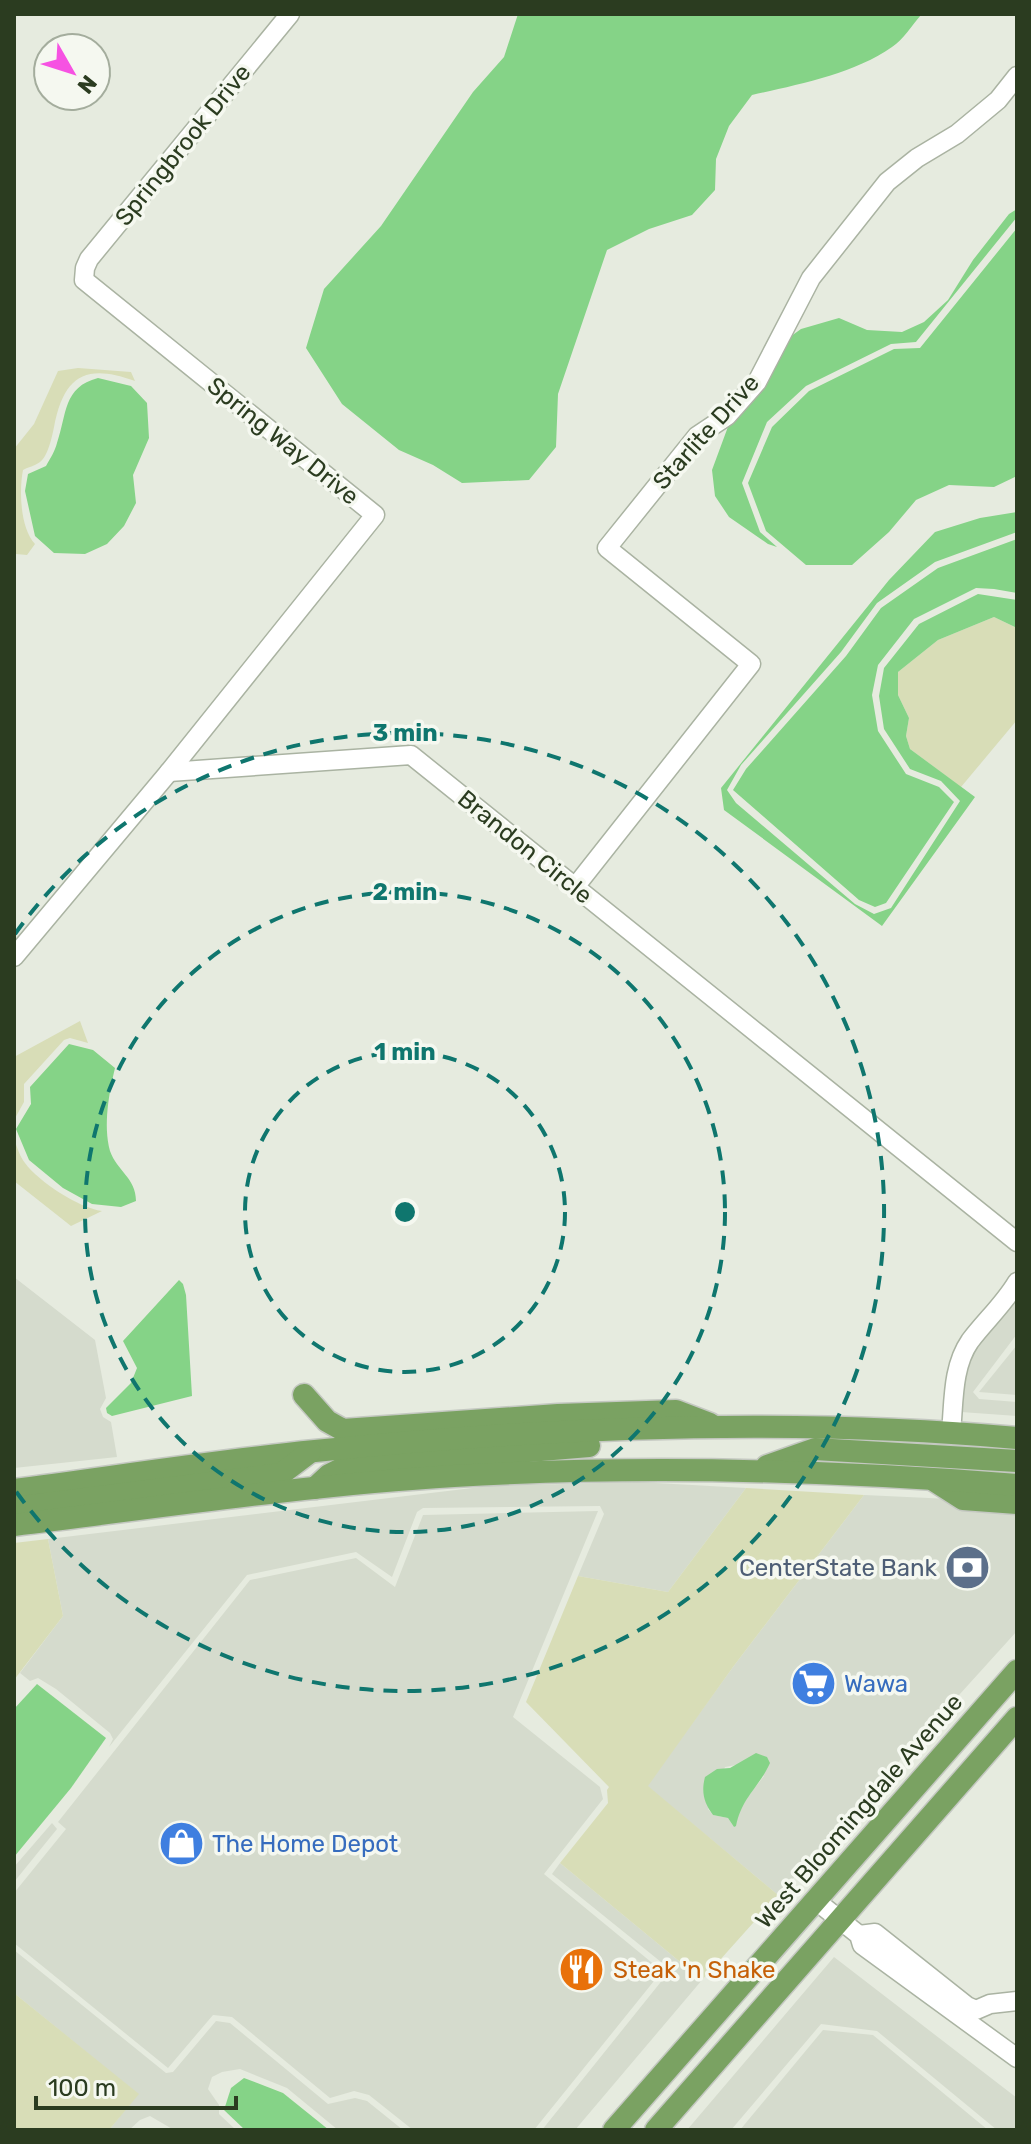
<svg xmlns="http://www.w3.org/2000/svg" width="1031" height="2144" font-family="Rubik,sans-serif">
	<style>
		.built { fill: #d5dbcd; fill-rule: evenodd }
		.green { fill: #d8ddb7 }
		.water { fill: #85d387 }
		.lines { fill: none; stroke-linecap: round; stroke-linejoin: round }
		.minor-casing { stroke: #aab3a2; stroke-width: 21 }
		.major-casing { stroke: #c4c8c1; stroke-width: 25 }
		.minor { stroke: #fff; stroke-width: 18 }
		.major { stroke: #7aa262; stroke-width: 22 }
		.ring { fill: none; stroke: #0f766e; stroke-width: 4; stroke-dasharray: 14 10 }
		.labels { text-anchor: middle; stroke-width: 7; stroke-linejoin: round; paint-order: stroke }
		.street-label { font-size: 24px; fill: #2b3c20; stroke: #f5f8f0 }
		.service-label { font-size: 24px; fill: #4e5e75; stroke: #f5f8f0; text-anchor: end }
		.shop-label { font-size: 24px; fill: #366cbe; stroke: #f5f8f0; text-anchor: start }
		.food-label { font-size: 24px; fill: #c56008; stroke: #f5f8f0; text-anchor: start }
		.centre { fill: #0f766e; stroke: #f5f8f0; stroke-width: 4 }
		.ring-label { font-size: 24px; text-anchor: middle; font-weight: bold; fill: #0f766e; stroke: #f5f8f0; stroke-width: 7; stroke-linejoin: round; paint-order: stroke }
	</style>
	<rect width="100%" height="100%" fill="#e6ebdf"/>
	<g class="built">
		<polygon points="14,1277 95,1340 106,1398 100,1409 103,1417 111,1422 117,1457 14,1468"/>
		<polygon points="1017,1296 1017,1334 973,1392 979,1399 1017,1402 1017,1416 961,1412 963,1380 971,1353"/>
		<polygon points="1017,1345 1017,1395 979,1392"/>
		<polygon points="638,1482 746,1488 668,1592 578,1576 604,1514 600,1506 423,1508 417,1512 392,1577 356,1552 247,1575 109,1747 113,1739 110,1733 56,1689 38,1678 30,1681 20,1673 63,1616 48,1539 489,1486"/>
		<path d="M864,1495L950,1499L1017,1511V1631L778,1895L647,1786L733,1667ZM736,1765L764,1776L743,1803L734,1827L728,1818L713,1815L708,1809L725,1767Z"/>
		<polygon points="598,1511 513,1717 600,1787 603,1799 544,1874 662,1971 534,2130 413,2130 369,2095 354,2091 330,2098 232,2017 213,2015 168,2068 14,1943 14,1893 66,1829 58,1822 250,1580 356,1558 395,1587 423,1515"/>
		<polygon points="52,1823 57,1829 14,1882 14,1867"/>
		<polygon points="560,1863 702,1980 575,2130 542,2130 668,1973 666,1966 552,1874"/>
		<polygon points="14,1950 166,2073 173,2072 216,2021 230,2023 328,2104 355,2098 367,2101 403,2130 338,2130 287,2088 240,2069 222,2072 212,2077 208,2089 219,2105 219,2114 236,2130 174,2130 150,2116 140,2120 129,2130 109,2130 138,2094 14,1993"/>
		<polygon points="834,1957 1017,2098 1017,2130 997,2130 877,2031 821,2024 731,2130 687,2130"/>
		<polygon points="823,2030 873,2035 988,2130 740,2130"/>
	</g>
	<g class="green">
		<path d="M78,368L131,372L135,381C86,363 64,375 54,427C52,437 48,456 40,462C35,466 28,467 23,470C19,490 20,528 35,544L27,555L16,554L14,449L34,424L58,371Z"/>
		<polygon points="994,617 1017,628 1017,720 961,787 910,749 906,736 909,718 898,695 898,672 938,640"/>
		<polygon points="80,1021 88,1043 70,1038 64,1040 24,1084 24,1102 14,1120 14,1057"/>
		<path d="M14,1139C17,1147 20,1157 25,1163C39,1182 79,1208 102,1211L71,1226L14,1181Z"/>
		<polygon points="746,1488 864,1495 733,1667 648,1786 778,1895 702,1980 560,1863 608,1803 607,1790 609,1787 526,1702 578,1576 668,1592"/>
		<polygon points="48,1539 63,1616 14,1680 14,1543"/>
		<polygon points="14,1993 139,2094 109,2130 14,2130"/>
	</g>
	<g class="water">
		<path d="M518,14L921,15C912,25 903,40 892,47C854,74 796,85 752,95L729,126L716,159L715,190L692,215L649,229L607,250L558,394L556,447L529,480L462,483L433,465L399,450L342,404L306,348L324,289L381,226L473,92L504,57Z"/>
		<polygon points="1017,209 1017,217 916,342 891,344 806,386 767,422 742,483 760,532 777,547 768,544 729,517 715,496 712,470 729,424 787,339 801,329 839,318 867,330 902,332 924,322 948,300 973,260 1009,214"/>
		<polygon points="1017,228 1017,476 994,487 949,485 916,500 889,532 852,565 806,565 766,531 748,483 772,427 809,391 894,349 920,348"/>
		<path d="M98,378L131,386L147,403L149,438L133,475L136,503L124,526L107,544L85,554L54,553L35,536L25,491L28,474L46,466C50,459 55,451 57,443C67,414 63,387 98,378Z"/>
		<polygon points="1017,512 1017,532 935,562 877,603 841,652 741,765 727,790 736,803 855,904 874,914 891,908 960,801 941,781 910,769 884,729 879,696 884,668 919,624 978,594 1017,600 1017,628 994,617 938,640 898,672 898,695 909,718 906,736 910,749 975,797 882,926 724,810 721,788 889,580 935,532 980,518"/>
		<polygon points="1017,539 1017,593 994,589 976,588 914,619 878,665 872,695 878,731 906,774 939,787 954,802 886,903 875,907 859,900 733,790 746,769 846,656 881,608 938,568"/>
		<path d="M69,1044L93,1050L115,1068C109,1093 103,1125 110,1151C117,1171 136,1178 136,1201L121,1207L92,1204L63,1188L29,1160L16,1129L31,1104L30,1087Z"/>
		<polygon points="179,1280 183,1284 186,1295 192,1396 112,1416 107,1413 106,1408 131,1383 137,1368 123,1341"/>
		<polygon points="37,1684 106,1738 71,1788 14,1857 14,1709"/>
		<path d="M756,1753L767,1757L770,1763C758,1789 742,1797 736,1826L734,1827L728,1818L713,1815C704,1803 701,1792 705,1777L717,1769L730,1768Z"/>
		<polygon points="244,2078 283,2093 329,2130 245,2130 224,2110 231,2088"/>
	</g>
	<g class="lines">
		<defs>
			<g id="minor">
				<polyline points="169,772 411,755 1017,1242"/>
				<polyline points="575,887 751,664 607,548 697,436 727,416 757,382 811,278 887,182 917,158 957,134 998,100 1017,76"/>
				<polyline points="14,957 169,772 375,515 84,280 85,268 89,259 290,14"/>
				<path d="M951,1432C954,1402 952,1367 970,1341C985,1321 1004,1304 1017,1282"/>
				<polyline points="815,1900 859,1935 862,1945 1017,2058"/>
				<polyline points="859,1935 875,1933 967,2006 976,2010 990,2004 1017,2001"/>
			</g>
			<g id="major">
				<polyline points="304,1395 327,1421 343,1430 558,1415 676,1411 710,1424"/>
				<polyline points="767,1466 815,1449 1017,1461"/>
				<polyline points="935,1481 963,1499 1017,1503"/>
				<polyline points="315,1488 329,1475 347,1466 589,1446"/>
				<path d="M14,1490C114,1477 214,1461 315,1451C547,1427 784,1417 1017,1438"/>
				<polyline points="14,1508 281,1474 310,1452"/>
				<path d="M14,1525C160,1507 307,1485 454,1476C641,1465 830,1470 1017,1485"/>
				<polyline points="614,2130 1017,1671"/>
				<polyline points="656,2130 1017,1718"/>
			</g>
		</defs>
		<use href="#minor" class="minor-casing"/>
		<use href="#major" class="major-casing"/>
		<use href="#minor" class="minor"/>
		<use href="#major" class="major"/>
	</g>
	<g class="ring">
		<circle cx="405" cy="1212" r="160"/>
		<circle cx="405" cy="1212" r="320"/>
		<path d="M15 934A479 479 0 1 1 15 1490"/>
	</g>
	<defs>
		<symbol id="bank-disc" viewBox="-11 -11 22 22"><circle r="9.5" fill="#5c6f8a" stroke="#f5f8f0"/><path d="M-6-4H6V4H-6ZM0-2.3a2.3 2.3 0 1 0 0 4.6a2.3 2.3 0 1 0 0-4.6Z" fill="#fff"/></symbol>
		<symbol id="supermarket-disc" viewBox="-11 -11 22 22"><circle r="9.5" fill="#3f7fe0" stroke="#f5f8f0"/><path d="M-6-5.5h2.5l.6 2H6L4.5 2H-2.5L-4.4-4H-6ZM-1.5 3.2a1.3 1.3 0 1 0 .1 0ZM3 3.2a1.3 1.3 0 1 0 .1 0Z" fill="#fff"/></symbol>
		<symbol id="shop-disc" viewBox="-11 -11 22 22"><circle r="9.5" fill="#3f7fe0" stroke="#f5f8f0"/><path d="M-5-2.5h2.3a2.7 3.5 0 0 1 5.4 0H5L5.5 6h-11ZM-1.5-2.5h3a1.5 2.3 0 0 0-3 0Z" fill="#fff"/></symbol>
		<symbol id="restaurant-disc" viewBox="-11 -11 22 22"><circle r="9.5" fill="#e8710a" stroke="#f5f8f0"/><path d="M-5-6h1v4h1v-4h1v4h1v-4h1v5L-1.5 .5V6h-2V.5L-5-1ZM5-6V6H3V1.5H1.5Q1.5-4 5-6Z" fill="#fff"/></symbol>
	</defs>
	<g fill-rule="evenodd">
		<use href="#bank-disc" x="942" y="1542" width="51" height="51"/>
		<use href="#supermarket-disc" x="788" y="1658" width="51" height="51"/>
		<use href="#shop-disc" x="156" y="1818" width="51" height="51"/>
		<use href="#restaurant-disc" x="556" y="1944" width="51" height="51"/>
	</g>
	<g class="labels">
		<g class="street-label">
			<text transform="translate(183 145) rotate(-51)" y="8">Springbrook Drive</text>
			<text transform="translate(706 432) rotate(-48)" y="8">Starlite Drive</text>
			<text transform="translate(283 441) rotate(39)" y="8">Spring Way Drive</text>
			<text transform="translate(525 847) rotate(39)" y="8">Brandon Circle</text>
			<text transform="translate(859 1811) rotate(-49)" y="8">West Bloomingdale Avenue</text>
		</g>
		<g class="service-label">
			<text x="937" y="1576">CenterState Bank</text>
		</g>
		<g class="shop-label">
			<text x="844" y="1692">Wawa</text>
			<text x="212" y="1852">The Home Depot</text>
		</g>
		<g class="food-label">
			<text x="613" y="1978">Steak 'n Shake</text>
		</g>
	</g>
	<circle cx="405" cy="1212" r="12" class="centre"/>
	<g class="ring-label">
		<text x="405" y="741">3 min</text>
		<text x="405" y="900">2 min</text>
		<text x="405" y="1060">1 min</text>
	</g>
	<rect width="1031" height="2144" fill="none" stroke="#2b3c20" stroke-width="32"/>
	<g transform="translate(72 72) rotate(129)"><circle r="38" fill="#f5f8f0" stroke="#a4ad9d" stroke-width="2"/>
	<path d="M0-6L14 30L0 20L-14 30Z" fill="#f652e2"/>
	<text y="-12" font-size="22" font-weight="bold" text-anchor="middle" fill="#2b3c20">N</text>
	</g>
	<path d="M36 2096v12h200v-12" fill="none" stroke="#2b3c20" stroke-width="4"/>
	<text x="48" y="2096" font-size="24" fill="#2b3c20" stroke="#f5f8f0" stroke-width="6" paint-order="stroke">100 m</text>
</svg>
